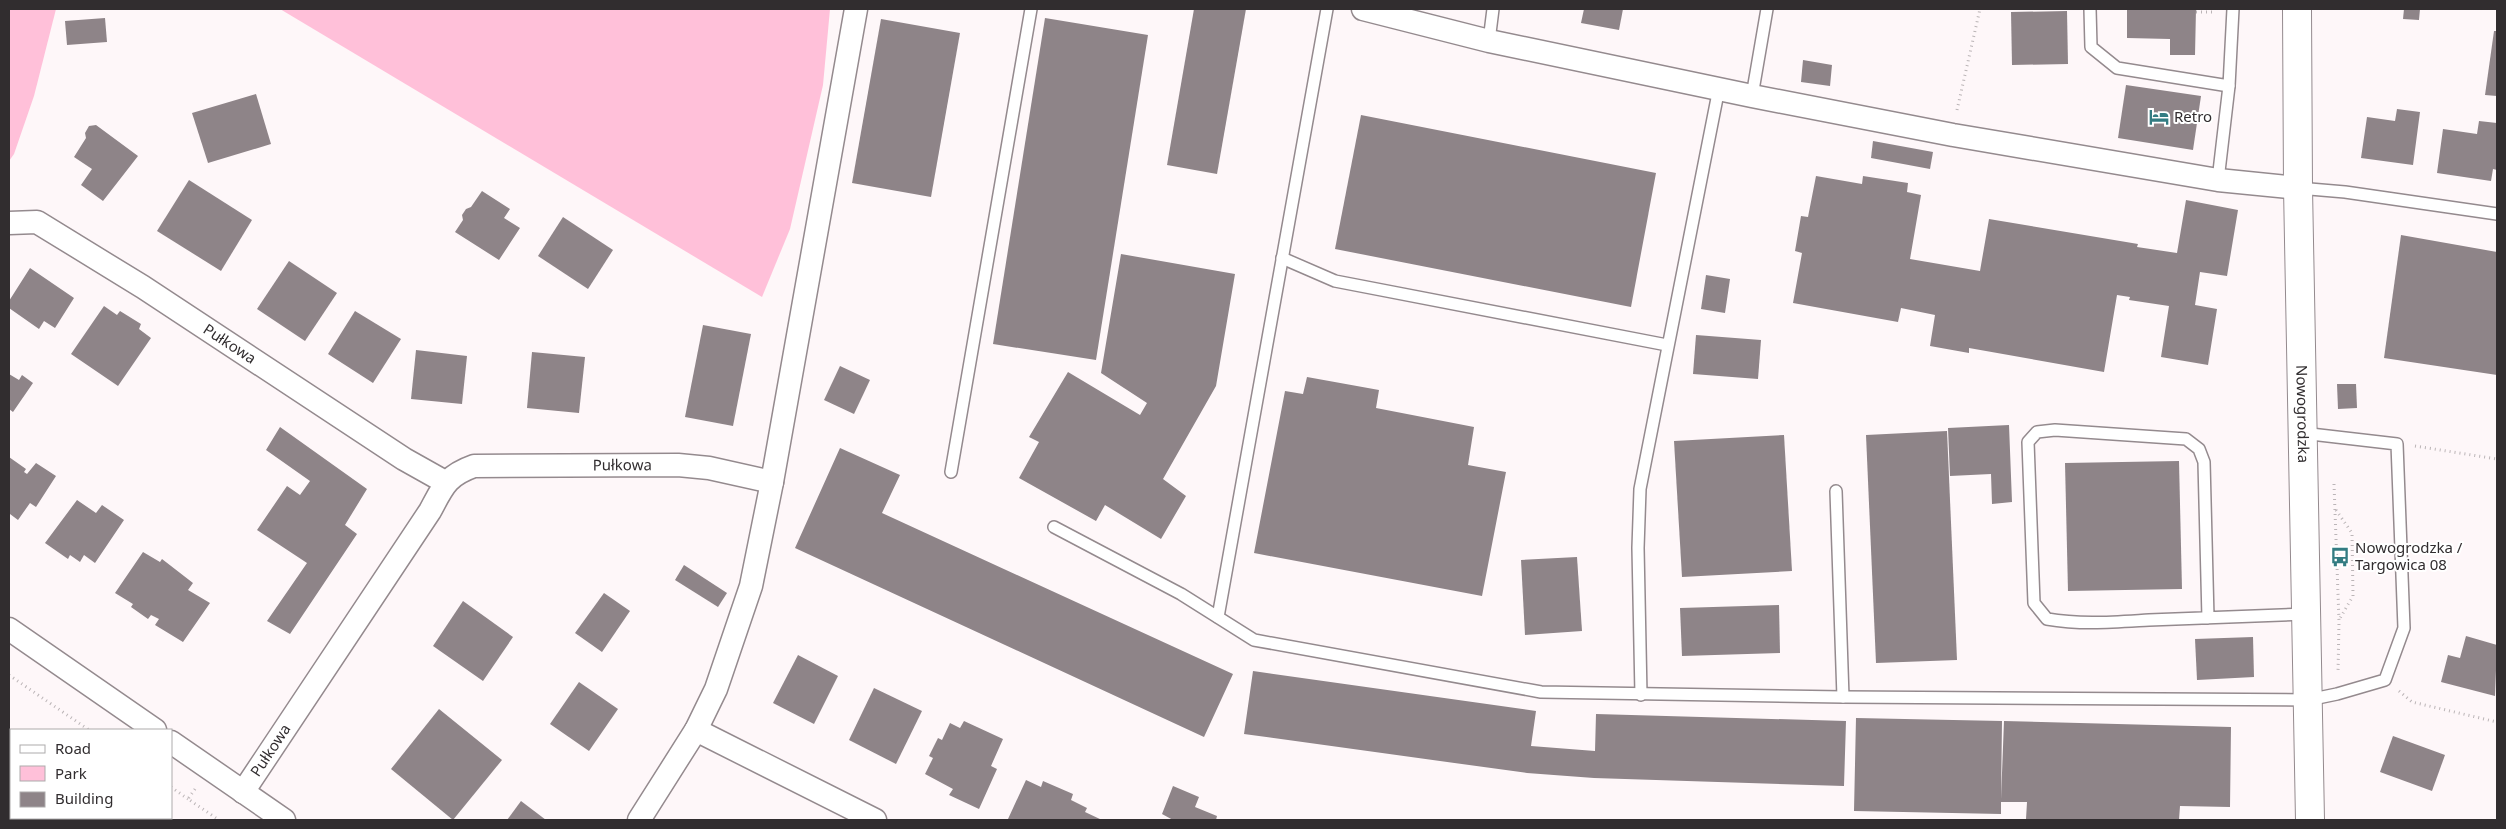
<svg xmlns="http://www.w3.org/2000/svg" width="2506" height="829" font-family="'Noto Sans',sans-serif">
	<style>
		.green { fill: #ffc0d9 }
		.building { fill: #8e8488 }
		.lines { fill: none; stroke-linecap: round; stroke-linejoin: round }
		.lane-casing { stroke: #948a8e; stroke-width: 14 }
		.street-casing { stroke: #948a8e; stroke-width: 25 }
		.secondary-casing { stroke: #948a8e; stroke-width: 30 }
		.path { stroke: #bbb5b7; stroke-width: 3; stroke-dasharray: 1 4; stroke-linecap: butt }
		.lane { stroke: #fff; stroke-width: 11 }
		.street { stroke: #fff; stroke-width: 22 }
		.secondary { stroke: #fff; stroke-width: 28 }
		.labels { text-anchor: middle; stroke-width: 4; stroke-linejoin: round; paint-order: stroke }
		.poi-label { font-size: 15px; fill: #312d2f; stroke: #fff; text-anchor: start }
		.street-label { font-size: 15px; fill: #312d2f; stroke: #fff }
	</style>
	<rect width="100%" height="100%" fill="#fef7f9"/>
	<g class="green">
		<polygon points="9,9 56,9 34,96 14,154 9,161"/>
		<polygon points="280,9 830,9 823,85 790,229 762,297"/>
	</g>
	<g class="building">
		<polygon points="1194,9 1246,9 1217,174 1167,165"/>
		<polygon points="1584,9 1623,9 1619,30 1581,23"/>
		<polygon points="2127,9 2196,9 2195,55 2170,55 2170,39 2127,38"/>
		<polygon points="2404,9 2420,9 2419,20 2403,19"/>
		<polygon points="2067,11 2068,64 2012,65 2011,12"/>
		<polygon points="105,18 107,42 67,45 65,21"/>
		<polygon points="1045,18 1148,35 1096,360 993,344"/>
		<polygon points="881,19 960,33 931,197 852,183"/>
		<polygon points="2494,31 2497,31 2497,96 2485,95"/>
		<polygon points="1803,60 1832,65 1830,86 1801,82"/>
		<polygon points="2126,85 2201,96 2193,150 2118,138"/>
		<polygon points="256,94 271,144 208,163 192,113"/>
		<polygon points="2397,109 2420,112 2413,165 2361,158 2367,117 2395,121"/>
		<polygon points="1361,115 1656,173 1631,307 1335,249"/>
		<polygon points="2479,121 2497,123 2497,170 2493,169 2491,181 2437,173 2443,129 2477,134"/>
		<polygon points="96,125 138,156 103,201 81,185 92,169 74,157 86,138 85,133 89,126"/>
		<polygon points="1873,141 1933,152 1930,169 1871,158"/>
		<polygon points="1816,176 1862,184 1863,176 1908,183 1907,192 1921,195 1910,259 1980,271 1989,219 2138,244 2137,247 2177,253 2186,200 2238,210 2227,276 2200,272 2195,305 2217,309 2208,365 2161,357 2169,306 2129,300 2130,297 2117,295 2104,372 1969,348 1969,353 1930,346 1935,315 1901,308 1898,322 1793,303 1802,253 1795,251 1801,216 1808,217"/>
		<polygon points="189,180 252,220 221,271 157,231"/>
		<polygon points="482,191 510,209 504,218 520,228 499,260 455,232 463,220 462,215 466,209 471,207"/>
		<polygon points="563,217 613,250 588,289 538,256"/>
		<polygon points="2401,235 2497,252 2497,375 2384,358"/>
		<polygon points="1121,254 1235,274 1216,386 1163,479 1186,496 1161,539 1105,505 1096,521 1019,478 1039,442 1029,437 1068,372 1140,415 1147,403 1101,373"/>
		<polygon points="289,261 337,293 305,341 257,309"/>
		<polygon points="30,268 74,298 55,328 44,321 39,329 9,308 9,301"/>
		<polygon points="1706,275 1730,279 1725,313 1701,309"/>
		<polygon points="104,306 117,315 120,311 141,324 139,329 151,338 118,386 71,354"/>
		<polygon points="355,311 401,339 373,383 328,354"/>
		<polygon points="703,325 751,334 733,426 685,417"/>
		<polygon points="1696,335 1761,340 1758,379 1693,374"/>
		<polygon points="416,350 467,356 462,404 411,399"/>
		<polygon points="532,352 585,357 579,413 527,408"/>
		<polygon points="840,366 870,380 854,414 824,400"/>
		<polygon points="9,374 19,380 22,375 33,383 13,412 9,409"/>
		<polygon points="1307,377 1379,390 1376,408 1474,427 1468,465 1506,472 1482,596 1254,553 1285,391 1303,394"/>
		<polygon points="2337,384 2356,384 2357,408 2338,409"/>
		<polygon points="2009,425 2012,502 1992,504 1991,474 1950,476 1948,428"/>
		<polygon points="280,427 367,489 345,525 357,534 290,634 267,621 307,563 257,530 287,486 300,495 310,481 266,450"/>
		<polygon points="1947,431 1957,660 1876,663 1866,435"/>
		<polygon points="1784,435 1792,571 1682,577 1674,441"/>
		<polygon points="840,448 900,475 882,513 1233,674 1204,737 795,548"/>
		<polygon points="9,457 26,469 24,472 27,474 36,463 56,476 36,507 30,503 18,520 10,514 9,516"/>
		<polygon points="2179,461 2182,589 2068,591 2065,463"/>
		<polygon points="77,500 96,513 102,505 124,520 95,563 84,555 80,562 70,555 68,559 45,543"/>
		<polygon points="143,552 160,562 162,559 193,583 188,590 210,603 183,642 155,625 159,619 151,615 148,619 131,607 133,604 115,593"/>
		<polygon points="1577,557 1582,631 1525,635 1521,560"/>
		<polygon points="684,565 727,593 718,607 675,580"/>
		<polygon points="604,593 630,611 602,652 575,633"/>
		<polygon points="463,601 513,637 483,681 433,646"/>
		<polygon points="1779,605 1780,653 1682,656 1680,608"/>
		<polygon points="2466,636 2497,645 2495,696 2441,682 2448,655 2460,658"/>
		<polygon points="2253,637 2254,677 2197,680 2195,639"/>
		<polygon points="798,655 838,676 814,724 773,703"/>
		<polygon points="1253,671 1536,711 1531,746 1595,751 1596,714 1846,721 1844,786 1594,778 1527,773 1244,734"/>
		<polygon points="579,682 618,709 589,751 550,724"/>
		<polygon points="874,688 922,711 896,764 849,740"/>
		<polygon points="439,709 502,760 453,820 391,769"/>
		<polygon points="1856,718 2002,721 2001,799 2004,721 2231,727 2230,807 2180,806 2179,820 2026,819 2027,802 2001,802 2001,814 1854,811"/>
		<polygon points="964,721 1003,739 991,766 997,769 979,809 949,795 953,789 925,774 933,758 929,756 938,738 942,740 950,723 960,728"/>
		<polygon points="2393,736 2445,755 2432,791 2380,772"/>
		<polygon points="1026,780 1041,787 1043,781 1073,794 1071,800 1087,808 1085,812 1102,820 1008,819"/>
		<polygon points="1173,786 1199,797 1195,807 1217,816 1216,820 1173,820 1162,814"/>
		<polygon points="521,801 546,820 507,820"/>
		<polygon points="95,818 150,818 154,820 93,820"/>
	</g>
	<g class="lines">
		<defs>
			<g id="lane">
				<polyline points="2090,9 2091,47 2117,68 2229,86 2233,9"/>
				<polyline points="1489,41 1493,9"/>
				<polyline points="1752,96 1767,9"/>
				<polyline points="2218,180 2229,86"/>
				<polyline points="2298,188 2345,192 2497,214"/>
				<polyline points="1282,258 1335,281 1667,345"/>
				<polyline points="951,472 1031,9"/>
				<polyline points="1836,491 1843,697"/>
				<polyline points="1054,527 1181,594 1254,640 1541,692 1843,697 2308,700 2337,694 2385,680 2404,628 2397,444 2302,433"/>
				<polyline points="1218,617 1327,9"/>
				<path d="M2208,618L2204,462L2199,449L2186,439L2055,430L2037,432L2028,442L2034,603L2047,619C2081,625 2115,622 2149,620C2202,618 2254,616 2306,614"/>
				<polyline points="1641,695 1638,548 1640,489 1719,88"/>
			</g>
			<g id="street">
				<polyline points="1363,9 1489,41 1752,96 1953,135 2218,180 2298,188"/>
				<path id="s1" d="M9,223L37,222L143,287L404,459L445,482"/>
				<polyline points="9,629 155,730"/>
				<polyline points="696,730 875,820"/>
				<polyline points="171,742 284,820"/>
				<path id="s2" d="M243,792L430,511C443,487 446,476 474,466L678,465L709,468L772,482"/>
				<polyline points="639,820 696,730 716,689 751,586 772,482 856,9"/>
			</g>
			<g id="secondary">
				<path id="s3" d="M2297,9L2298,188L2310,820"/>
			</g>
		</defs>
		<use href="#lane" class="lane-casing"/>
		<use href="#street" class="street-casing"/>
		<use href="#secondary" class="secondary-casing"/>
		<g class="path">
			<polyline points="2196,12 2215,12"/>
			<polyline points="1957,110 1980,9"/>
			<polyline points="2415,446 2497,459"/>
			<polyline points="2334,484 2339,621 2338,673"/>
			<polyline points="2336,510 2352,533 2353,596 2339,620"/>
			<polyline points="9,675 89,730"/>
			<polyline points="2399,691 2412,702 2497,722"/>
			<polyline points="171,787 188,799"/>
			<polyline points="195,789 188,799 219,820"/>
		</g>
		<use href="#lane" class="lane"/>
		<use href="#street" class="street"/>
		<use href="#secondary" class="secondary"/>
	</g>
	<defs>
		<symbol id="hotel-bare" viewBox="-9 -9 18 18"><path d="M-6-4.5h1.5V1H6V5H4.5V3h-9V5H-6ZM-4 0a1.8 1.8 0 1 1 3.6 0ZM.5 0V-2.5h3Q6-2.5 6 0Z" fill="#337c82" stroke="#fff" stroke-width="2.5" paint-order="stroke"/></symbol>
		<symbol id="bus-bare" viewBox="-9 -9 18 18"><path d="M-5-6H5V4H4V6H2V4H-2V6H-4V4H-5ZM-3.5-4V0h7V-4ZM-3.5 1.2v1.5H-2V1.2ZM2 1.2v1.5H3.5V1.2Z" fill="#337c82" stroke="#fff" stroke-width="2.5" paint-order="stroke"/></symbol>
	</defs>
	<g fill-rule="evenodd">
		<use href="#hotel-bare" x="2145" y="103" width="28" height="28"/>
		<use href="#bus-bare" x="2326" y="543" width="28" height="28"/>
	</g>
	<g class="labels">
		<g class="poi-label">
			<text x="2174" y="122">Retro</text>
			<text x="2355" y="553">Nowogrodzka /<tspan x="2355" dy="17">Targowica 08</tspan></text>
		</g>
		<g class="street-label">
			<text dy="5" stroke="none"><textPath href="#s1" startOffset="256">Pułkowa</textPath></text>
			<text dy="5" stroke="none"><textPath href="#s3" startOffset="405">Nowogrodzka</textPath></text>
			<text dy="5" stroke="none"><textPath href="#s2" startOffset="551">Pułkowa</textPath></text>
			<text dy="5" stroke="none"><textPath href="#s2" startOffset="50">Pułkowa</textPath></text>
		</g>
	</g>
	<rect width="2506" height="829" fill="none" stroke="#312d2f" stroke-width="20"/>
	<rect x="10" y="729" width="162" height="90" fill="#ffffff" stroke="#adabac"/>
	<rect x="20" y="745" width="25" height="8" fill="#ffffff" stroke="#adabac"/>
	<text x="55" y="754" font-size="15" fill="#312d2f">Road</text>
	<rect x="20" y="766" width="25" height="15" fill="#ffc0d9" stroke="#adabac"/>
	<text x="55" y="779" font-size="15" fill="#312d2f">Park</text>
	<rect x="20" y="792" width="25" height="15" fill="#8e8488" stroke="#adabac"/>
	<text x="55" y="804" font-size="15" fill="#312d2f">Building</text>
</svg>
